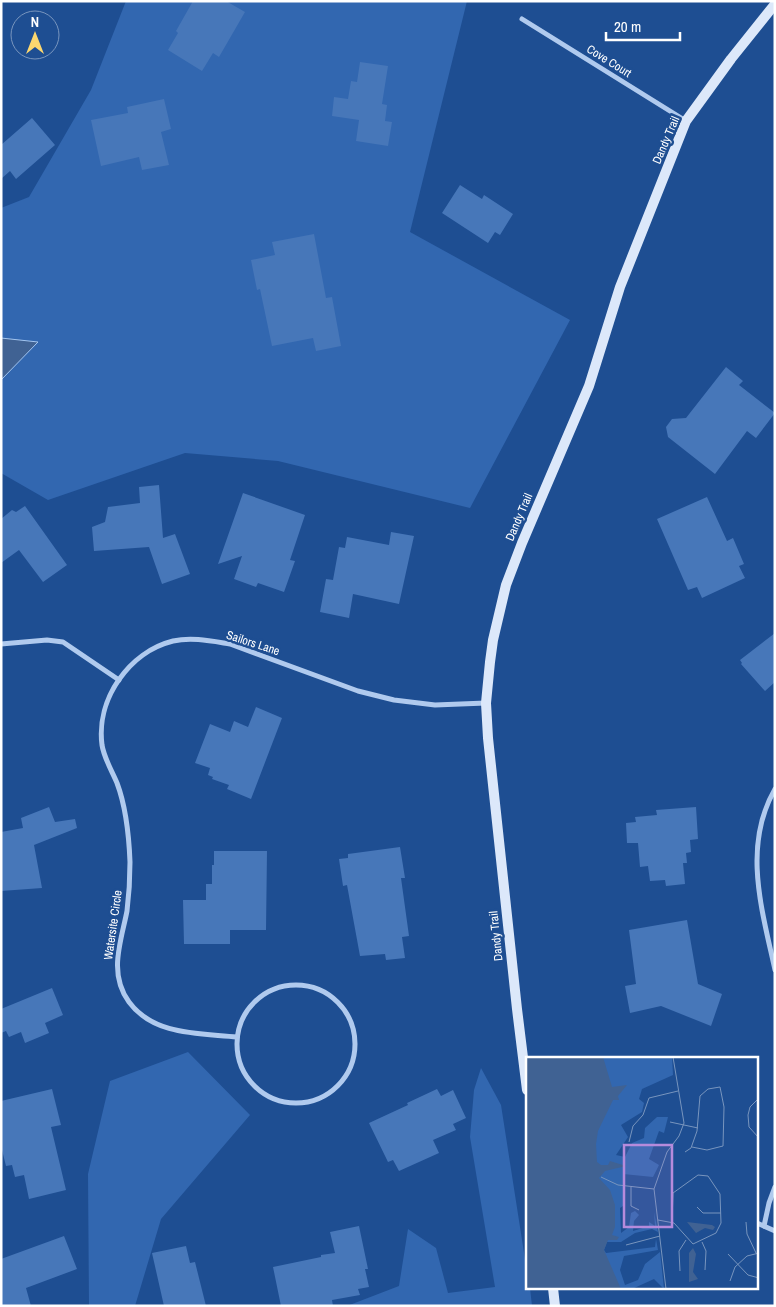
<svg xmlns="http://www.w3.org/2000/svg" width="776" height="1307" font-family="'Archivo Narrow',sans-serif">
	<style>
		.green { fill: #3267b0 }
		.water { fill: #406293; stroke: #a3c5ef }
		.building { fill: #4777b9 }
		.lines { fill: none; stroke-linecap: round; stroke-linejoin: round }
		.street { stroke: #b0caee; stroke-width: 5 }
		.secondary { stroke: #dce8fa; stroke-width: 10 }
		.labels { text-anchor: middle; stroke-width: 5; stroke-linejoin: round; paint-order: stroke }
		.street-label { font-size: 12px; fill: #fff; stroke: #1e4e92 }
		.inset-road { fill: none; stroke: #7895be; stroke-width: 1 }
		.view { fill: #b68bdc; fill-opacity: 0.15; stroke: #b68bdc; stroke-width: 2.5 }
		.inset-edge { fill: none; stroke: #fff; stroke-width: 2.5 }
	</style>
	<rect width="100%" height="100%" fill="#1e4e92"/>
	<g class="green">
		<polygon points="126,1 467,1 410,232 570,320 470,508 278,461 185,453 48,500 1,473 1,208 29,197 91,90"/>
		<polygon points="188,1052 250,1115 161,1219 135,1306 89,1306 88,1174 110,1081"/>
		<polygon points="481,1068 501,1105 527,1272 527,1288 530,1288 532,1306 347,1306 399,1286 408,1229 436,1248 448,1293 495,1287 470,1137 474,1090"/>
	</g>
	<polygon class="water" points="1,338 38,342 1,380"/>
	<g class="building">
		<polygon points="193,1 226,1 245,12 219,57 213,53 202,71 168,50 178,33 176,31"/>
		<polygon points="360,62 388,66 382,104 387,105 385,121 392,122 388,146 356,141 359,120 332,116 334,97 348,99 351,81 357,82"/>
		<polygon points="164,99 171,129 161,132 169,165 142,170 139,157 101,166 91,120 128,113 127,107"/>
		<polygon points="32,118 55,145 16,179 10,171 1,179 1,145"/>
		<polygon points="460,185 482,199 484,195 513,214 500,235 495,232 488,243 442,213"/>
		<polygon points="314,234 326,298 332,297 341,346 316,351 313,338 272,346 260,289 257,290 251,260 275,255 272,242"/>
		<polygon points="726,367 743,381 739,385 775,413 756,438 747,431 715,474 668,437 666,427 672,419 686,418"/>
		<polygon points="159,485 163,538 175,534 190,574 162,584 149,547 94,551 92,527 105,522 108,507 140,503 139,487"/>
		<polygon points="243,493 305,515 290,560 295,561 284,592 258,583 256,587 234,579 242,556 218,564"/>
		<polygon points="707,497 727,541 733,538 744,564 739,566 745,578 702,598 697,587 688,590 657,519"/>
		<polygon points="25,506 67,565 43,582 19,550 1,563 1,519 12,510 16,512"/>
		<polygon points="391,532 414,536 399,604 353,594 349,618 320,612 326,579 333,580 339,547 345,548 347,537 389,545"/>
		<polygon points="775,633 775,682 765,691 741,664 742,663 740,660"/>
		<polygon points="256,707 282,718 251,799 227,789 229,785 212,779 213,777 208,775 210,768 195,763 210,724 230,732 234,721 248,727"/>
		<polygon points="49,807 55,822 75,819 77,828 34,845 42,888 1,891 1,832 23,828 21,818"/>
		<polygon points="696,807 698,839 690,840 691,852 686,853 687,863 683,863 685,884 666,886 665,880 650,881 648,866 640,867 638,843 627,843 626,823 636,822 635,817 657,815 656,810"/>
		<polygon points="400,847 405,878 401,878 409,936 402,937 405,958 386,960 385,954 360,956 347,885 343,886 339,859 348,858 348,854"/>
		<polygon points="214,851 267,851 266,930 230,930 230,944 184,944 183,900 206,900 206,884 212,884 212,865 214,865"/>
		<polygon points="687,920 698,984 722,994 711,1026 661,1006 630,1013 625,986 636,984 629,930"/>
		<polygon points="52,988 63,1015 45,1023 49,1033 25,1043 21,1032 9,1037 6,1031 1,1033 1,1009"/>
		<polygon points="52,1089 61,1125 51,1127 66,1190 29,1199 24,1175 15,1177 12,1165 6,1166 1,1146 1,1101"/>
		<polygon points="437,1089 441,1096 453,1090 466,1118 453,1124 456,1130 433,1140 439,1153 399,1171 393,1160 388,1162 369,1123 408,1105 407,1103"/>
		<polygon points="359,1226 368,1269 365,1269 369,1287 358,1289 360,1295 332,1300 333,1306 281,1306 273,1267 321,1257 321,1255 335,1253 330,1232"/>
		<polygon points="64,1236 77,1269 26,1288 31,1306 1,1306 1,1259"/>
		<polygon points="186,1246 190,1263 195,1262 206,1306 164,1306 152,1253"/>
	</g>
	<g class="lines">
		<g class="street">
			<polyline points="522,19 686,121"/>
			<polyline points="1,644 47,640 63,642 119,680"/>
			<path d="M775,789C742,846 762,910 775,970"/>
			<circle cx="296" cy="1044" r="59"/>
			<path d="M237,1037C200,1033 154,1036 129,1002C108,973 121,942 127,911C129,895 130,878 130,862C129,836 126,807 117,783C112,771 104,758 102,745C96,699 129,652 173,641C192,637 211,641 230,644L358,691L394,700L435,705L486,703"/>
			<polyline points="757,1223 775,1231"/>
			<polyline points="764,1226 769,1203 775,1187"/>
		</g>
		<g class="secondary">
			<polyline points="527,1090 517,1009 488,738 486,703 490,662 493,640 506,585 522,543 589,386 620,287 686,121 731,59 775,4"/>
			<polyline points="553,1288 555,1306"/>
		</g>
	</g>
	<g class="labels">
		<g class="street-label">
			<text transform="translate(609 61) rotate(32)" y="4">Cove Court</text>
			<text transform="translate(666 140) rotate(-67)" y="4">Dandy Trail</text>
			<text transform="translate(519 517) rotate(-67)" y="4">Dandy Trail</text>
			<text transform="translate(253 643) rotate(18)" y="4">Sailors Lane</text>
			<text transform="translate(113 925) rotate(-82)" y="4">Watersite Circle</text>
			<text transform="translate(496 936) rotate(-96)" y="4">Dandy Trail</text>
		</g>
	</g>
	<g transform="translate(526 1057)">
		<rect width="232" height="232" fill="#1e4e92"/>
		<path d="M0,0H146L147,18L116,32L113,42L118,46L116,55L95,68L102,80L90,98L99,100L106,86L118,81L119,71L131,60H142L138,76L133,74L123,102L133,108L127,120L97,117V149L94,151L95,176L103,170L105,156L109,154L113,158L108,164L107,174L123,169V165L129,169L128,155L132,175L126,172L109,176L95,185H81L78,193L80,196L129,190L130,182L132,193L98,199L94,213L99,228L112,223L119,207L134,195L138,232L128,222L106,232H0Z" fill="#3267b0"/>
		<path d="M0,0H77L86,30L101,28L92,39L93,43H87L72,74L70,87L71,105L75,108H82L84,104L100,109L79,114L73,121L84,133L89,148V170L86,178L93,180L91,183H82L78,193L95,232H0ZM161,165L186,168L189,170L187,173L179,171L170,176ZM167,191L170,197L167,215L172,222L163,225V196Z" fill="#406293"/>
		<path class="inset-road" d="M233,41L224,50L222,58L223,70L233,81M144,65L172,71M103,85L107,69L117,58L123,41L152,34M159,95L165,91L171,74L174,39L182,32L194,30L198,50L197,89L181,93L166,90M75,120L92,128L128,132M105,130V149L113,153M171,150L177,156H195M132,163L148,166L167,187L190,176L195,166L194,137L182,119L172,118L147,136L146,165M220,165L221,177L230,196M176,185L180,194L179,213M100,188L134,179M202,197L222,218L233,221M154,214L153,194L160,183M204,224L209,210L221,199L233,196M140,232L128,132L141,95L153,79L158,66L147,0"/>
		<path class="view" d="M98,88H146V170H98Z"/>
		<rect width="232" height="232" class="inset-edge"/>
	</g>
	<rect width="776" height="1307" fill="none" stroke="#ffffff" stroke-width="5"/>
	<g transform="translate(35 35)"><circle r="24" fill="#1e4e92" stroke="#7895be"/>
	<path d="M0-4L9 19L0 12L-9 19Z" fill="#fcd76f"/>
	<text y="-8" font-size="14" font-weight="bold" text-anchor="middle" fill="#ffffff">N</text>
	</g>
	<path d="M606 32v8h74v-8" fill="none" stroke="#ffffff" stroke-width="2.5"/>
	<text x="614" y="32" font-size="15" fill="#ffffff" stroke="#1e4e92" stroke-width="4" paint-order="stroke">20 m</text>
</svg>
